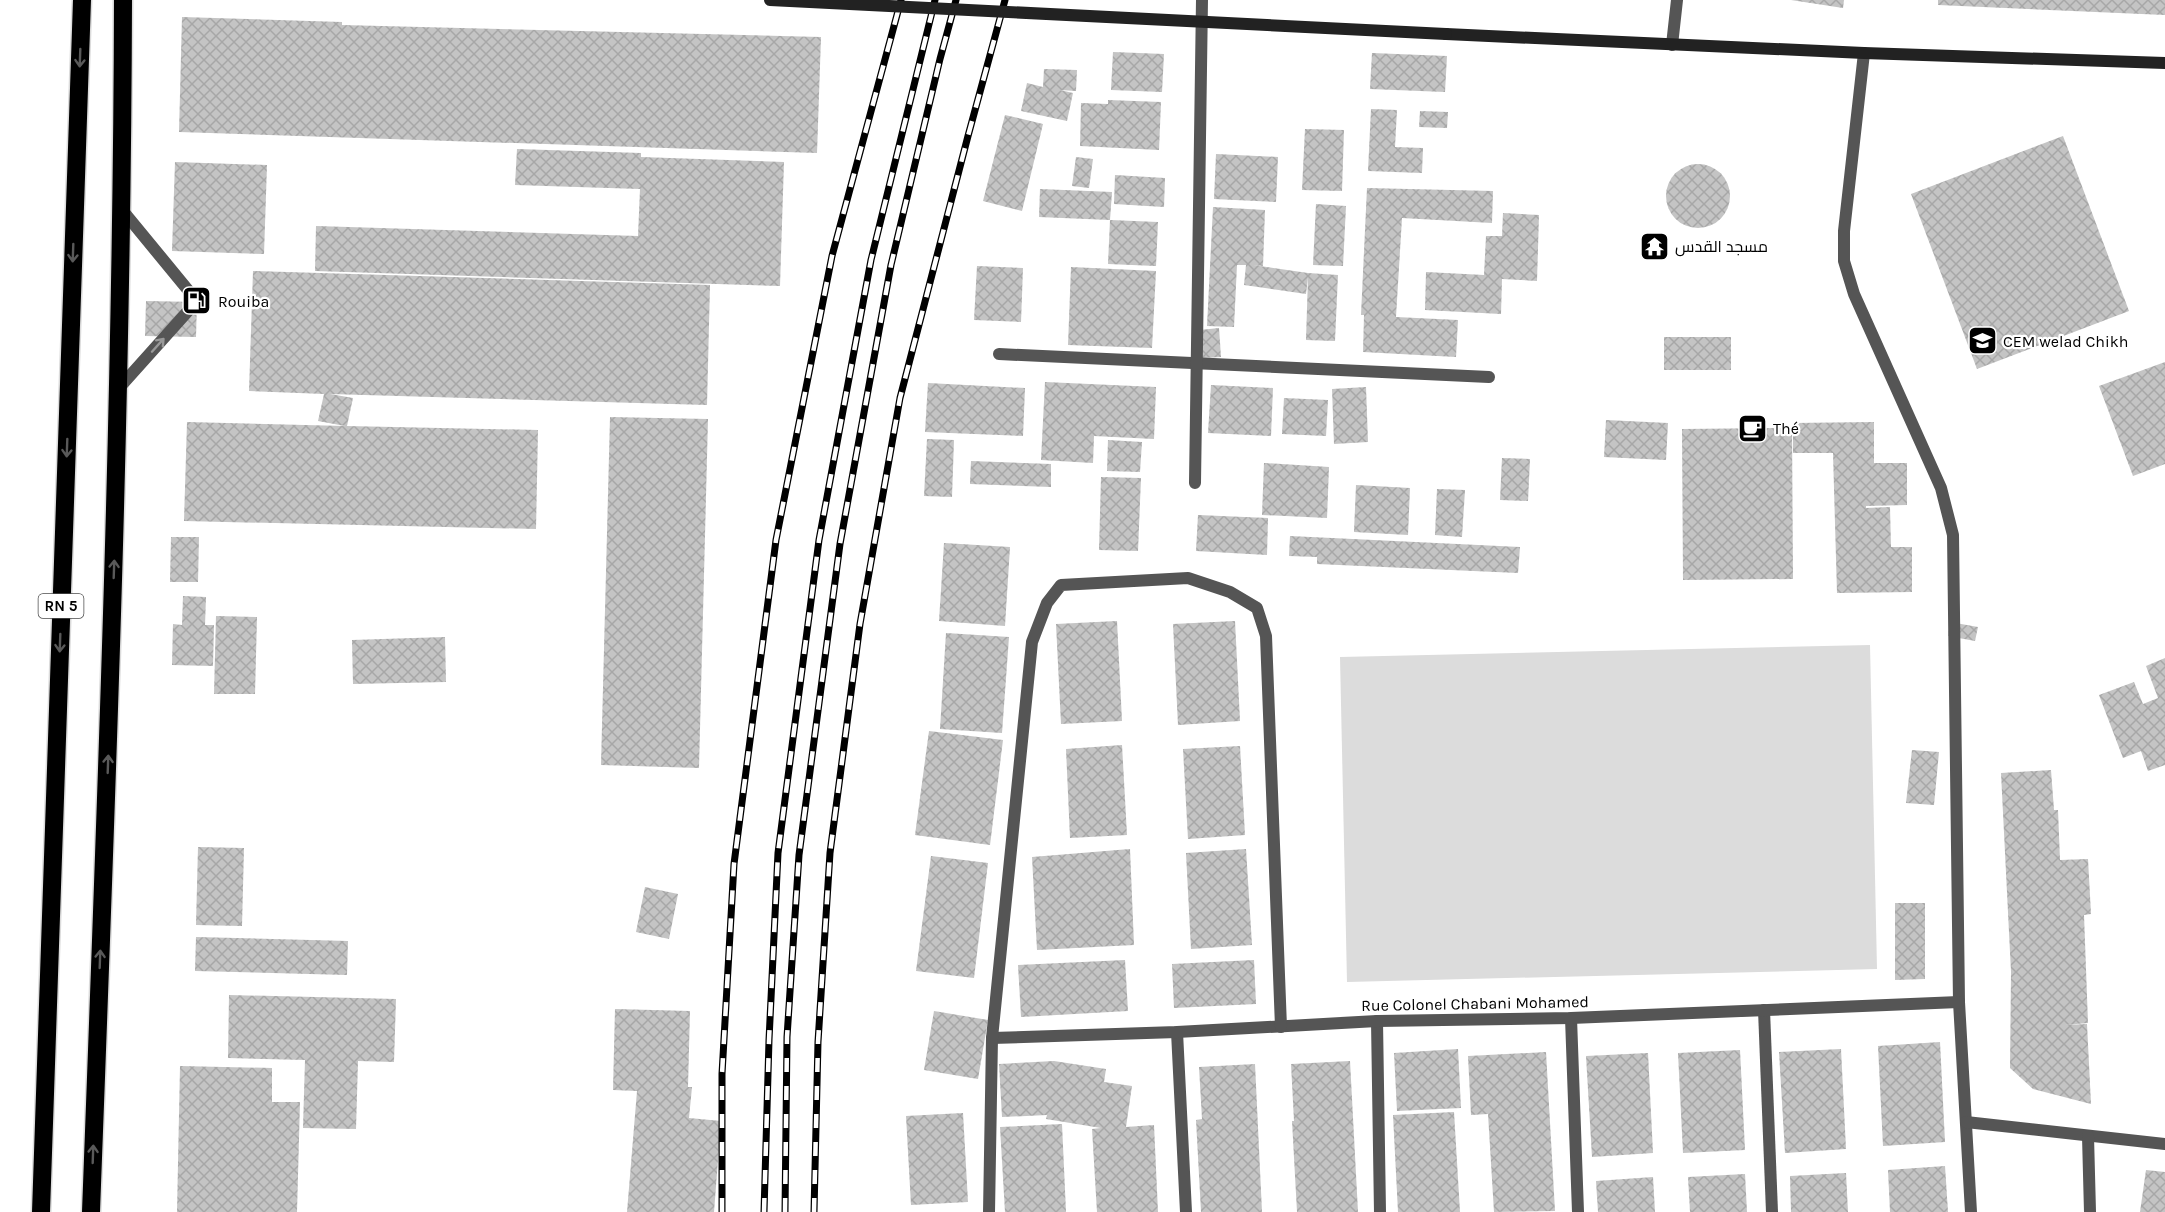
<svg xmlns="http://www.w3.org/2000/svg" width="2165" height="1212" font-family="Karla,Cairo,sans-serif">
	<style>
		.garden { fill: #dcdcdc }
		.building { fill: url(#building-cross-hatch) }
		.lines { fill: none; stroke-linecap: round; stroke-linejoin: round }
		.highway-casing { stroke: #dbdbdb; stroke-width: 21 }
		.lane { stroke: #555; stroke-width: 12 }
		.street { stroke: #555; stroke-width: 12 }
		.secondary { stroke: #222; stroke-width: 12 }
		.highway { stroke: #000; stroke-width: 18 }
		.rail-casing { stroke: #000; stroke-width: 7 }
		.rail { stroke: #fff; stroke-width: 4.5; stroke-dasharray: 14; stroke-linecap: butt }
		.secondary-bridge { stroke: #222; stroke-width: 12 }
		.oneway { stroke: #595959 }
		.oneway2 { stroke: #999 }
		.labels { text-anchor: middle; stroke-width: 4.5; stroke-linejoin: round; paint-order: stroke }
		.shield { fill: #fff; stroke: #4c4c4c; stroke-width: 1.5 }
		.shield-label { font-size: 15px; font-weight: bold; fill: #000 }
		.poi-label { font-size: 16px; fill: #000; stroke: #fff; text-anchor: start }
		.street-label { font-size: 16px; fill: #000; stroke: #fff }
	</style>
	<defs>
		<pattern id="building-cross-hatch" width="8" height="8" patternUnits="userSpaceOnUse" patternTransform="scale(1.5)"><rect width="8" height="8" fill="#c4c4c4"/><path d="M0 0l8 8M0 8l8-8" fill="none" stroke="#a7a7a7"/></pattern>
	</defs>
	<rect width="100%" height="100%" fill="#fff"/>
	<polygon class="garden" points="1870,645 1877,969 1347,982 1340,657"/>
	<g class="building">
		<polygon points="1791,0 1844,0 1843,8"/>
		<polygon points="1938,0 2165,0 2165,15 1938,5"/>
		<polygon points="182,17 342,22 342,25 821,37 817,153 179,132"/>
		<polygon points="1113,52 1164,54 1162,92 1111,90"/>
		<polygon points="1372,53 1447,56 1445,92 1370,89"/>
		<polygon points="1044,69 1077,70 1076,91 1060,90 1073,93 1067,121 1021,111 1027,83 1043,87"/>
		<polygon points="1108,100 1161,102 1159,150 1080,146 1081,103 1108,104"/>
		<polygon points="1371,109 1397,110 1395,147 1423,148 1422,173 1368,171"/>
		<polygon points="1420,111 1448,112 1447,128 1419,127"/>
		<polygon points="1005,115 1043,124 1022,211 983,201"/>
		<polygon points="1305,129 1344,130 1342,191 1302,190"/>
		<polygon points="2063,136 2129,311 1977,369 1911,194"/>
		<polygon points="517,149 641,153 641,157 784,162 780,286 315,271 316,226 638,236 640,189 515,185"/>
		<polygon points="1216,154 1278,157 1276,202 1214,199"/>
		<polygon points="1076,157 1093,159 1089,188 1072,186"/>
		<polygon points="175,162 267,165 264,254 172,251"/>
		<circle cx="1698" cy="196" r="32"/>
		<polygon points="1115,175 1165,178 1164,207 1114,204"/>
		<polygon points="1367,188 1493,191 1492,223 1402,218 1396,317 1458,320 1456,357 1363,352 1364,315 1361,315"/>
		<polygon points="1040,189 1112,192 1110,220 1039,217"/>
		<polygon points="1316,204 1346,206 1343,266 1313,265"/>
		<polygon points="1213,207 1265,210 1263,266 1253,265 1308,273 1338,275 1335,341 1306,340 1308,277 1306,294 1244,285 1246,265 1237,265 1234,327 1207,326"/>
		<polygon points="1503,213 1539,215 1537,281 1502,279 1501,314 1425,310 1426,272 1484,275 1486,236 1502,236"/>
		<polygon points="1110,220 1158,222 1156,266 1108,264"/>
		<polygon points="977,266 1023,268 1021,322 974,320"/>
		<polygon points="1071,267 1156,271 1152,348 1068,345"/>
		<polygon points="253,271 710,285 707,405 330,394 353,398 347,426 538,430 536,529 184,521 187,422 345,426 318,421 324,394 249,391"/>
		<polygon points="146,301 197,302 196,337 145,336"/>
		<polygon points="1219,328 1221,357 1202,358 1200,330"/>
		<rect x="1664" y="337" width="67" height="33"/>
		<polygon points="2165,362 2165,464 2133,476 2099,386"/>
		<polygon points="1045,382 1156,387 1154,439 1094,436 1093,463 1041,460"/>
		<polygon points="928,383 1025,388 1023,436 925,432"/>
		<polygon points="1211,385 1273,388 1271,436 1208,433"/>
		<polygon points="1366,387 1368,442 1334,444 1332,389"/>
		<polygon points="1284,398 1328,400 1326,436 1282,434"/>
		<polygon points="610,417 708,419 699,768 601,765"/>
		<polygon points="1606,420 1668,423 1666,460 1604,457"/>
		<polygon points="1874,422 1874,463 1907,463 1907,505 1866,506 1866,508 1890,507 1891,547 1912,547 1912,592 1837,593 1833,453 1793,453 1793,423"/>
		<polygon points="1792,428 1793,579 1683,580 1682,429"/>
		<polygon points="927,439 954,440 952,497 924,496"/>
		<polygon points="1108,440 1142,442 1140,472 1107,471"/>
		<polygon points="1502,458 1530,459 1528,501 1500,500"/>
		<polygon points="971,461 1051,464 1051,487 970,484"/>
		<polygon points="1264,463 1329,467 1327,518 1262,515"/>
		<polygon points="1101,477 1141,478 1138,551 1099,550"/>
		<polygon points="1356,485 1410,488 1408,535 1354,532"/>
		<polygon points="1437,489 1465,490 1462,537 1435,535"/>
		<polygon points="1198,515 1268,518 1267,555 1196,551"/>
		<polygon points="1290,536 1520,547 1518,573 1317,564 1317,557 1289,556"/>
		<polygon points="171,537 199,537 198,582 170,582"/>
		<polygon points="944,543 1010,547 1005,626 939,621"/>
		<polygon points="183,596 206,597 205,625 214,625 213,666 172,665 173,624 182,625"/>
		<polygon points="216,616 257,617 255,694 214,694"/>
		<polygon points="1117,621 1122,721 1061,724 1056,624"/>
		<polygon points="1235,621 1240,721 1178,725 1173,624"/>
		<polygon points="1950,622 1978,627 1975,641 1948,636"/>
		<polygon points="946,633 1009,637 1002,733 940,729"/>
		<polygon points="445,637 446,682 353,684 352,640"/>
		<polygon points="2165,658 2165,765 2148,771 2141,751 2123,758 2099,695 2134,682 2143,704 2158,698 2146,666"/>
		<polygon points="929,731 1003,740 990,845 915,835"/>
		<polygon points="1122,745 1127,835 1070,838 1066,749"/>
		<polygon points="1240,746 1245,835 1188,839 1183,749"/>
		<polygon points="1912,750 1939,752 1934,805 1906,803"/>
		<polygon points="2051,770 2054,810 2058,810 2060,860 2088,859 2091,914 2084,915 2088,1023 2065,1025 2087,1024 2091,1104 2033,1089 2010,1068 2011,972 2001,773"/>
		<polygon points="198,847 244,848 242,926 196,925"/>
		<polygon points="1130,849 1134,945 1037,950 1032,857"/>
		<polygon points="1246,849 1252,945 1191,949 1186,853"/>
		<polygon points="931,856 988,863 974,978 916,971"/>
		<polygon points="645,887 678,894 669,939 636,932"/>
		<polygon points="1895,903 1925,903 1925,979 1895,980"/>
		<polygon points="196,937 348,941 347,975 195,971"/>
		<polygon points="1125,960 1128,1011 1021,1017 1018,965"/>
		<polygon points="1254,960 1256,1004 1174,1008 1172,964"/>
		<polygon points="229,995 396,999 394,1062 358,1061 356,1129 303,1128 305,1060 228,1058"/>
		<polygon points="615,1009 690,1011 688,1087 692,1087 689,1118 721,1121 714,1212 627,1212 637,1091 613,1090"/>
		<polygon points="934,1011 988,1020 978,1079 924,1070"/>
		<polygon points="1940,1042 1945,1142 1883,1146 1878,1046"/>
		<polygon points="1458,1049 1461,1108 1397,1111 1394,1053"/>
		<polygon points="1841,1049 1846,1149 1785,1153 1779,1052"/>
		<polygon points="1740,1050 1745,1150 1683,1153 1678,1053"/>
		<polygon points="1546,1052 1555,1211 1494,1212 1488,1114 1471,1115 1468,1056"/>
		<polygon points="1648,1053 1653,1153 1592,1157 1586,1056"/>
		<polygon points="1054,1061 1106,1069 1104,1082 1132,1086 1126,1127 1154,1125 1158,1212 1097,1212 1092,1129 1101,1128 1046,1119 1047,1115 1002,1117 999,1064"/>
		<polygon points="1350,1061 1358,1212 1297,1212 1292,1121 1294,1121 1291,1064"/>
		<polygon points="1255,1064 1262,1212 1201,1212 1196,1120 1202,1119 1199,1067"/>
		<polygon points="180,1066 272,1068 272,1102 300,1102 297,1212 177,1212"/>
		<polygon points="1454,1112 1460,1212 1398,1212 1393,1115"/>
		<polygon points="963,1113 968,1202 911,1205 906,1116"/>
		<polygon points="1062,1124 1066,1212 1005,1212 1000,1127"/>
		<polygon points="1945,1166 1948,1212 1890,1212 1888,1170"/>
		<polygon points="2146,1170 2165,1172 2165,1212 2140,1212"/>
		<polygon points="1846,1173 1848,1212 1791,1212 1790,1176"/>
		<polygon points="1745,1174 1747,1212 1690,1212 1688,1177"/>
		<polygon points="1653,1177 1655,1212 1598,1212 1596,1181"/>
	</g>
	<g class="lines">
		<defs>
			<g id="highway">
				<polyline points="41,1212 82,0"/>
				<path d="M91,1212C106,808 122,404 123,0"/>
			</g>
		</defs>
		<use href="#highway" class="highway-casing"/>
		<polyline class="lane" points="119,388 197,301 123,211"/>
		<g class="street">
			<polyline points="1672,45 1677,0"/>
			<polyline points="1864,53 1844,231 1844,261 1854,294 1941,488 1953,535 1959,1002 1971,1212"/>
			<polyline points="999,354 1489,377"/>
			<polyline points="1195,483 1202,0"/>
			<polyline points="1764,1010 1772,1212"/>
			<polyline points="1571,1018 1578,1212"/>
			<polyline points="1377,1021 1380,1212"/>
			<polyline points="1177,1032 1186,1212"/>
			<polyline points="992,1038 1177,1032 1377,1021 1571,1018 1959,1002"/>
			<polyline points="1966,1122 2165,1144"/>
			<polyline points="2088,1136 2090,1212"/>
			<polyline points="989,1212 992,1038 1032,642 1047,603 1061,585 1188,578 1230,592 1257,608 1266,636 1281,1027"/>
		</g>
		<polyline class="secondary" points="1446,34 1864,53 2165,63"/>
		<use href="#highway" class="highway"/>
		<defs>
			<g id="rail">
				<polyline points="722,1212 722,1074 734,864 776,540 832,256 901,0"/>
				<polyline points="764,1212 769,1040 778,853 819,540 871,260 935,0"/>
				<polyline points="785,1212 787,1037 799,855 840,544 891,265 940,59 956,0"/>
				<polyline points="814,1212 818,1042 830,853 860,624 900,398 968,136 1005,0"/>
			</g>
		</defs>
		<use href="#rail" class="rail-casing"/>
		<use href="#rail" class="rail"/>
		<polyline class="secondary-bridge" points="770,0 1446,34"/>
	</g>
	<defs><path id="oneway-shaft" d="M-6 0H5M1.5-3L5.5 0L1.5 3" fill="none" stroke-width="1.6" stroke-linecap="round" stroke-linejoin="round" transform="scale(1.5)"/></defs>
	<g class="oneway">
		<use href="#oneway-shaft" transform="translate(80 58) rotate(92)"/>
		<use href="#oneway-shaft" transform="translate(73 253) rotate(92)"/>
		<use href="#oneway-shaft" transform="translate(67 448) rotate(92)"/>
		<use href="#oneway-shaft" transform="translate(114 569) rotate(-88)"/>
		<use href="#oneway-shaft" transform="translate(60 643) rotate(92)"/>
		<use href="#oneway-shaft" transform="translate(108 764) rotate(-88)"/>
		<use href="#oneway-shaft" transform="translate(100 959) rotate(-88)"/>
		<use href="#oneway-shaft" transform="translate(93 1154) rotate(-88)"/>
	</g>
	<use class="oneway2" href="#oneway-shaft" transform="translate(158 345) rotate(-48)"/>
	<defs>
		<symbol id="temple-square" viewBox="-11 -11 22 22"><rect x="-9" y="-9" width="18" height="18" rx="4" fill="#000" stroke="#fff"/><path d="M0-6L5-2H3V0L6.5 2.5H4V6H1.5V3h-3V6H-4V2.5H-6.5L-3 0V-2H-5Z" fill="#fff"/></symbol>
		<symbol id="fuel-square" viewBox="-11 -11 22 22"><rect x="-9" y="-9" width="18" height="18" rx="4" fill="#000" stroke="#fff"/><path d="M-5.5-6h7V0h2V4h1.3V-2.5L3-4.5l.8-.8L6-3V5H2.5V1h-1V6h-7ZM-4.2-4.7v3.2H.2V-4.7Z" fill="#fff"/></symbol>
		<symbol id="school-square" viewBox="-11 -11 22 22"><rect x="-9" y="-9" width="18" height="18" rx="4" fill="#000" stroke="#fff"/><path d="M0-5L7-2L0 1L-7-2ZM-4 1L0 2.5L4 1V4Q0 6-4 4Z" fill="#fff"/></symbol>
		<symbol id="cafe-square" viewBox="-11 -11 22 22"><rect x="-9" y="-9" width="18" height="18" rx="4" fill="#000" stroke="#fff"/><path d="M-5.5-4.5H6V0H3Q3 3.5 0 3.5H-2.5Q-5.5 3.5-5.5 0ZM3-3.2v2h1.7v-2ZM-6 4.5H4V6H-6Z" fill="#fff"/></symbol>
	</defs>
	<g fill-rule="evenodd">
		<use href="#temple-square" x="1638" y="230" width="33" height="33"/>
		<use href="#fuel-square" x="180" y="284" width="33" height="33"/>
		<use href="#school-square" x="1966" y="324" width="33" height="33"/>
		<use href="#cafe-square" x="1736" y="412" width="33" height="33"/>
	</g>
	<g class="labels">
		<rect class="shield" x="38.5" y="594" width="45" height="24" rx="4.5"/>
		<g class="shield-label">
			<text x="61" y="611">RN 5</text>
		</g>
		<g class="poi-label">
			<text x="1675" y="252">مسجد القدس</text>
			<text x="218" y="307">Rouiba</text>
			<text x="2003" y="347">CEM welad Chikh</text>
			<text x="1773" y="434">Thé</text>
		</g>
		<g class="street-label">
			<text transform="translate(1475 1003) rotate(-1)" y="6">Rue Colonel Chabani Mohamed</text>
		</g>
	</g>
</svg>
